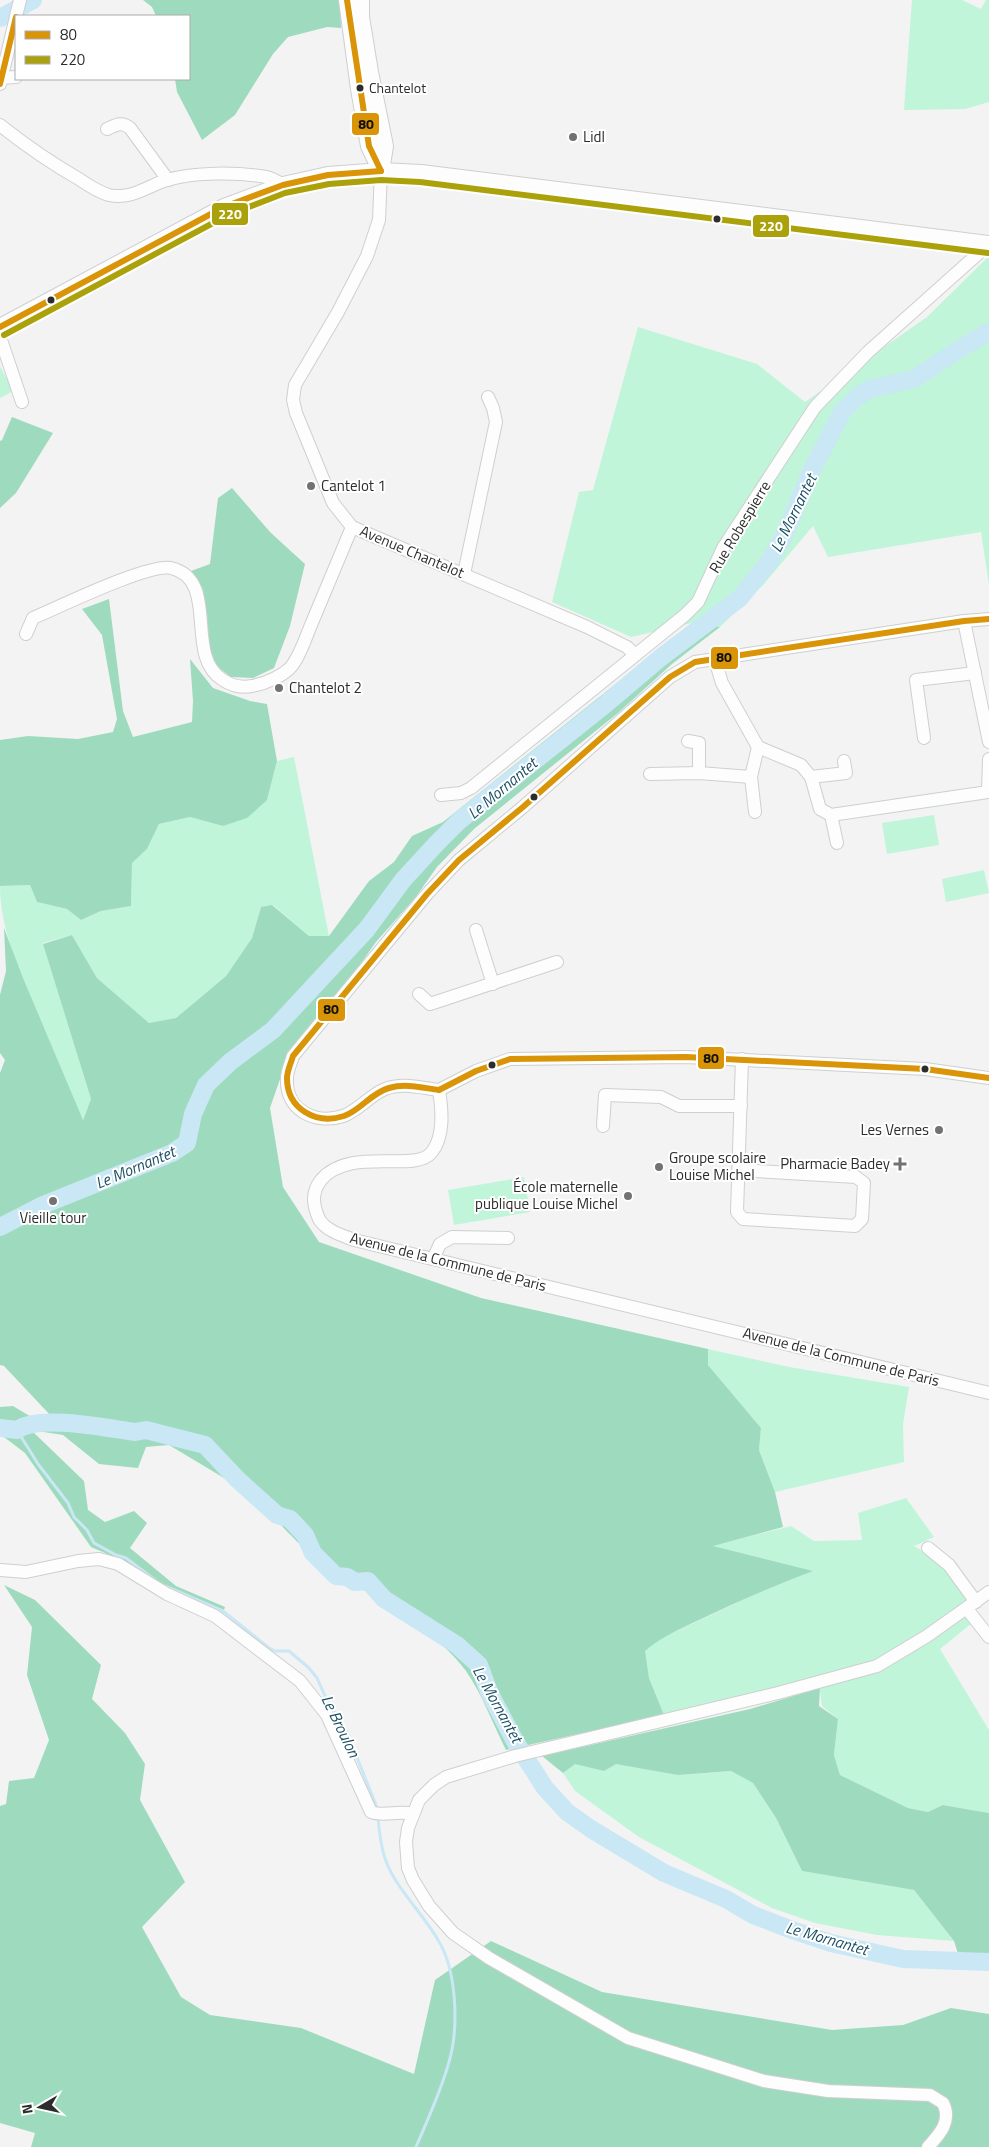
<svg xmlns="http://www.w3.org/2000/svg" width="989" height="2147" font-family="'Titillium Web',sans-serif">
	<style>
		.green { fill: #c0f5da }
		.forest { fill: #9edbbe }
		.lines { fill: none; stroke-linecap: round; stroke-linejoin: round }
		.stream { stroke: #c9e7f4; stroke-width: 3 }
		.river { stroke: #c9e7f4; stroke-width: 18 }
		.minor-casing { stroke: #cecfcf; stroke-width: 14 }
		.major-casing { stroke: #cecfcf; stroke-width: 18 }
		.minor { stroke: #fdfdfd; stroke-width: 12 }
		.major { stroke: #fdfdfd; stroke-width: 16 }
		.bus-1-casing { stroke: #fff; stroke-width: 10 }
		.bus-2-casing { stroke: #fff; stroke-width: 10 }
		.bus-1 { stroke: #d99407; stroke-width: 6 }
		.bus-2 { stroke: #aba20b; stroke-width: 6 }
		.bus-dot { fill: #2c2c2d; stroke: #fff; stroke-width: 2 }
		.poi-dot { fill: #727273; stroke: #fff; stroke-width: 2 }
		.labels { text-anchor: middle; stroke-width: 4; stroke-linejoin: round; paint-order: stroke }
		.bus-label { font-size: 14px; fill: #2c2c2d; stroke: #fff; text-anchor: start }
		.poi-label { font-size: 15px; fill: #2c2c2d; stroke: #fff; text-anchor: start }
		.street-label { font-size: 15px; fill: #2c2c2d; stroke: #fff }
		.water-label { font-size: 16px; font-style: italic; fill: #1c5164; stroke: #fff }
		.line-badge { stroke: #fff; stroke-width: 2 }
		.badge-label { font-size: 14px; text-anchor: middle; font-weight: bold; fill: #fff }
		.pale-badge-label { font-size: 14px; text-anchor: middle; font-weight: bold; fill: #111 }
	</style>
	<rect width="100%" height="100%" fill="#f3f3f4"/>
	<g class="green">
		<polygon points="912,0 962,0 981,9 986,0 989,0 989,102 965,109 904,110"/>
		<polygon points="989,256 989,585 981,532 828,557 813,526 763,585 720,627 692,623 631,637 552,602 579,492 593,490 638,327 757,364 805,402 927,317"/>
		<polygon points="0,366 13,391 0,398"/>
		<path d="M294,757L329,936H309L273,905L261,907L252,938L226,976L176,1018L149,1023L97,978L72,935L43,943L91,1099L82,1121C67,1084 52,1047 36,1010C20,970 0,930 0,886L30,885L37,902L67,909L81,920L101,911L131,906L132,863L147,849L159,824L190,817L223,826L267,800L277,761Z"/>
		<polygon points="934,815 939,845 887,854 882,823"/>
		<polygon points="984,870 989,893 946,902 942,879"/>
		<polygon points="524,1177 530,1212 454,1225 448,1190"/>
		<polygon points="708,1349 789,1367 909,1387 903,1424 904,1462 775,1492 759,1450 761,1428 708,1365"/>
		<polygon points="906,1498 934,1537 914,1546 938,1560 968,1601 959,1607 971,1624 940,1649 989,1730 989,1813 944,1805 928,1812 908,1808 840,1775 834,1755 838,1719 822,1706 819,1683 664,1715 649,1678 644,1651 657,1640 760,1592 812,1571 711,1546 791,1526 814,1541 862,1540 858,1513"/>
		<polygon points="575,1763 604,1771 615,1763 679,1775 731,1771 753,1783 776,1818 802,1871 914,1890 954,1941 877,1935 815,1923 772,1908 639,1837 575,1791 563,1773"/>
	</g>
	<g class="forest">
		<polygon points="143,0 340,0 341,28 327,27 288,37 273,54 235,115 202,140 177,92 175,79 189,79 189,16 156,16 152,7"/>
		<polygon points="12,417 53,433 16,493 0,508 0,441 2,440"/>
		<polygon points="232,488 271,533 305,564 290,626 274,668 253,678 231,677 211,662 203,589 191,571 210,564 218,498"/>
		<polygon points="109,599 123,711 133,737 192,722 193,701 190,659 213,688 250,701 267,704 277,761 267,800 247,818 223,826 190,817 159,824 147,849 132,863 131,906 101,911 81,920 67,909 37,902 30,885 0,886 0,740 28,736 78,739 113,732 117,719 102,635 82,609"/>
		<path d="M692,623L720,627L672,664L618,713L474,829L437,867L415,898L376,942L347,983L288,1056L270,1108L283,1187L319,1242L481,1298L708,1349V1365L761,1428L759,1450L775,1492L783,1527L713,1546L813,1571C774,1586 736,1602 699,1620C680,1629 661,1637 645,1651L649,1678L664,1715L506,1750C493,1724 482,1694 466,1671C441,1637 401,1615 367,1591L355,1588L328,1573L261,1505L229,1481L169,1445L146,1447L138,1468L99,1464L63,1435L31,1430L84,1481L88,1510L105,1522L134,1511L147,1523L130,1548L176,1586L225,1607L223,1613L167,1591L126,1562L91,1547L25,1453L0,1434V1407L13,1406L33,1418L52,1417L4,1366L0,1365V1073L5,1060L0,1053V995L6,971L4,928L23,978L83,1120L91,1099L43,944L72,935L97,978L149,1023L176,1018L226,976L252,938L261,907L272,905L309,936H329L369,881L394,862L412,836L443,822Z"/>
		<polygon points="4,1585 35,1600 101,1665 92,1699 125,1733 145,1764 140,1800 185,1882 142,1927 181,1997 210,2015 301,2028 414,2074 435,1980 491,1941 602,1992 832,2030 903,2025 951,2008 989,2014 989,2147 31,2147 35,2133 0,2123 0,1806 6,1804 9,1781 34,1778 49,1740 27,1675 32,1627"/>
		<polygon points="820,1688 819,1706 838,1719 834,1755 840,1775 908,1808 928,1812 943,1805 989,1813 989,1969 963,1969 954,1941 914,1890 802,1871 776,1818 753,1783 731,1771 678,1775 616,1764 604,1771 575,1764 563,1773 542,1756 750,1709"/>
	</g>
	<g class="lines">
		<g class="stream">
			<polyline points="17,1430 38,1464 68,1503 74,1517 87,1530 94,1543 116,1555 126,1558 155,1580"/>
			<polyline points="165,1586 223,1611 269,1648 275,1651 289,1651 309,1668 317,1678 328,1702 346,1730 378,1810"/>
			<path d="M378,1816C379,1830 381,1848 386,1861C395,1887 424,1915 438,1940C457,1970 459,2028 449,2062C441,2091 428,2119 416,2147"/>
		</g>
		<g class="river">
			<polyline points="0,18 33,0"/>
			<polyline points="0,1227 43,1205 172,1153 187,1143 193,1114 206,1085 230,1062 273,1030 367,929 403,880 437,843 459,821 602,707 660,658 740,598 768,563 783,538 811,472 842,412 857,397 870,389 914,379 958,350 989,332"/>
			<path d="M0,1428L17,1430C40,1414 106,1428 135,1432L146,1430L205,1445L237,1479L277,1515L290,1519L305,1535L313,1553L336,1576L347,1577L355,1582L368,1581L384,1599L457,1645L479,1665L489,1692L516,1743L545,1788L567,1812L591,1829L664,1873L726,1899L753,1915L792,1930L831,1943L903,1959L989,1962"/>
		</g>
		<defs>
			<g id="minor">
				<polyline points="16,16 20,0"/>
				<polyline points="1,78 16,77"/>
				<polyline points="0,84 16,17"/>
				<path d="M0,125C25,145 51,163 79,179C88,185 98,192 109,195C132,200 147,186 167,180C194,172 238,172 266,177C272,178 278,182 283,185"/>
				<path d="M107,129C116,125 121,121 130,128L168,180"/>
				<polyline points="381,171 379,220 367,256 338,312 295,385 293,400 296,413 333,503 352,527 587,627 627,647 635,655"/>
				<polyline points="0,337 22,402"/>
				<polyline points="464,574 496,422 493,408 488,397"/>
				<polyline points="964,621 989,742"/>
				<path d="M26,634L33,618C59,607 149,563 171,568C221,580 183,656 223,680C232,686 241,688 252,686C266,683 278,679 289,669C298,661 306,637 311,625C325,592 338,560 352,527"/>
				<polyline points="715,660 722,683 758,747 801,765 811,777 820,809 831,815 988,792 989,759"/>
				<polyline points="924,738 916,680 975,673"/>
				<polyline points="688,741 699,743 699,773"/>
				<polyline points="650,774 699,773 751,777"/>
				<polyline points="811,777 846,773 844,761"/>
				<polyline points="441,795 461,793 471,788 685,615 698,602 723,548 815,407 868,352 989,244"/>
				<polyline points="755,812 751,777 758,747"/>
				<polyline points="831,815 837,843"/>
				<polyline points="476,930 493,984"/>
				<polyline points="419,994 430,1004 557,962"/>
				<path d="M439,1090C421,1088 403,1082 385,1089C370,1095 358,1111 343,1116C315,1125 285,1110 287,1078C287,1071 291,1063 293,1056L427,894L459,860L523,807L670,677L695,662L964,621L989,619"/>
				<path d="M439,1090C442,1109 445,1137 431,1153C414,1173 349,1146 321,1180C311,1193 313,1205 319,1219C326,1231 342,1235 354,1240L989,1393"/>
				<polyline points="439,1090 476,1071 510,1059 686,1057 925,1069 989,1078"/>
				<polyline points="603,1126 605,1095 661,1097 679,1106 741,1106"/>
				<polyline points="739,1170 856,1177 864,1183 862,1219 855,1226 743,1219 737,1212 742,1059"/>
				<polyline points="433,1259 440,1244 452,1237 508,1238"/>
				<polyline points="928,1548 949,1565 976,1602"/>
				<path d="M0,1570L26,1572L78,1561L99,1559L118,1564L167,1594L215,1616L300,1681L327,1715L371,1812C384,1817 399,1810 412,1814"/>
				<polyline points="967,1609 989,1637"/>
				<path d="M928,2147C940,2134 952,2121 943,2103L930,2095L828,2091L764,2081L628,2038L489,1958L453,1933L429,1906L413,1880L408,1868L406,1842L408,1828L419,1800L434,1785L446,1777L515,1756L778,1693L877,1666L927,1636L989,1592"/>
			</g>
			<g id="major">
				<polyline points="347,0 359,89 369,146 381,171"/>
				<polyline points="361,0 361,17 370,72 385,146 381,171"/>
				<polyline points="0,327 224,207 283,185 328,175 381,171 421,173 989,244"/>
			</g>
		</defs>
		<use href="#minor" class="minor-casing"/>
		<use href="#major" class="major-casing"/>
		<use href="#minor" class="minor"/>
		<use href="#major" class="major"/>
		<defs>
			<g id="bus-1">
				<polyline points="347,0 369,146 381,171"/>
				<polyline points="0,84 16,17"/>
				<polyline points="0,327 224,207 283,185 328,175 381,171"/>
				<path d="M439,1090C423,1088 406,1083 389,1088C371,1093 361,1110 344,1116C316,1125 287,1109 287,1078C287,1071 291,1063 293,1056L427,894L459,860L523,807L670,677L695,662L964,621L989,619"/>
				<polyline points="439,1090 476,1071 510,1059 686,1057 925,1069 989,1078"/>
			</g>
			<polyline id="bus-2" points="4,335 228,215 285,193 329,184 381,180 420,182 988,253"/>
		</defs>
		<use href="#bus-1" class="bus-1-casing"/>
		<use href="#bus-2" class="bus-2-casing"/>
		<use href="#bus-1" class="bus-1"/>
		<use href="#bus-2" class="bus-2"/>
	</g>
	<g class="bus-dot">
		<circle cx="360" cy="88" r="4.5"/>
		<circle cx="717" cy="219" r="4.5"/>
		<circle cx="51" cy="300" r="4.5"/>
		<circle cx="534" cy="797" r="4.5"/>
		<circle cx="492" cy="1065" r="4.5"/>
		<circle cx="925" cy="1069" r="4.5"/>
	</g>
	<g class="poi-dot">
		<circle cx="573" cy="137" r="5"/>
		<circle cx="311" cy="486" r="5"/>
		<circle cx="279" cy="688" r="5"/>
		<circle cx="939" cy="1130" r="5"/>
		<path d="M897.5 1156.5h5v5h5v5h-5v5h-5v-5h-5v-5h5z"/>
		<circle cx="659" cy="1167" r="5"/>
		<circle cx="628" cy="1196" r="5"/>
		<circle cx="53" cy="1201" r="5"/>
	</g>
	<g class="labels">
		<g class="bus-label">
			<text x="369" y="93">Chantelot</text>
		</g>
		<g class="poi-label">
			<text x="583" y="142">Lidl</text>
			<text x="321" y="491">Cantelot 1</text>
			<text x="289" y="693">Chantelot 2</text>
			<text x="929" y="1135" text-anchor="end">Les Vernes</text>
			<text x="669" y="1163">Groupe scolaire<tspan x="669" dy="17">Louise Michel</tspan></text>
			<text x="890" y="1169" text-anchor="end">Pharmacie Badey</text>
			<text x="618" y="1192" text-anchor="end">École maternelle<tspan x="618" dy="17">publique Louise Michel</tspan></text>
			<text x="53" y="1223" text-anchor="middle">Vieille tour</text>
		</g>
		<g class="street-label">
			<text transform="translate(740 527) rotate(-59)" y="5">Rue Robespierre</text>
			<text transform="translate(412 552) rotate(23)" y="5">Avenue Chantelot</text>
			<text transform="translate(448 1262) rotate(14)" y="5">Avenue de la Commune de Paris</text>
			<text transform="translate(841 1357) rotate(14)" y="5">Avenue de la Commune de Paris</text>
		</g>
		<g class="water-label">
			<text transform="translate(793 513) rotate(-64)" y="6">Le Mornantet</text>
			<text transform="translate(502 788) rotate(-40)" y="6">Le Mornantet</text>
			<text transform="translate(135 1167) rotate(-23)" y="6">Le Mornantet</text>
			<text transform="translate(498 1704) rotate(61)" y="6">Le Mornantet</text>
			<text transform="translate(341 1726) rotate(64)" y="6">Le Broulon</text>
			<text transform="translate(827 1938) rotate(16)" y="6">Le Mornantet</text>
		</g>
	</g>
	<g class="line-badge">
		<rect x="351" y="112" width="29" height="24" rx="5" fill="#d99407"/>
		<rect x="211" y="202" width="38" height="24" rx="5" fill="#aba20b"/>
		<rect x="752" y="214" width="38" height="24" rx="5" fill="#aba20b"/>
		<rect x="710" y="646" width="29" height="24" rx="5" fill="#d99407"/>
		<rect x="317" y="998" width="29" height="24" rx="5" fill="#d99407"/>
		<rect x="697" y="1046" width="28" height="24" rx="5" fill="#d99407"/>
	</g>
	<g class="badge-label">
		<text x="230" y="219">220</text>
		<text x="771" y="231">220</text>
	</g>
	<g class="pale-badge-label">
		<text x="366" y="129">80</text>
		<text x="724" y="662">80</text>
		<text x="331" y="1014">80</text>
		<text x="711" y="1063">80</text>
	</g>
	<rect x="15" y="15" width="175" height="65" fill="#ffffff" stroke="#ababab"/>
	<rect x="25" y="31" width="25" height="8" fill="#d99407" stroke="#ababab"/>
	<text x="60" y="40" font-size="15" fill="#2c2c2d">80</text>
	<rect x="25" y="56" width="25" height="8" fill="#aba20b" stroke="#ababab"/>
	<text x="60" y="65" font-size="15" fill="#2c2c2d">220</text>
	<g transform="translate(40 2107) rotate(261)" stroke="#ffffff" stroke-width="4" paint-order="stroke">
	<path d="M0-4L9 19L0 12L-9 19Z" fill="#2c2c2d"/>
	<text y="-8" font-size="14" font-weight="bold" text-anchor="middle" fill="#2c2c2d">N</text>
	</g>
</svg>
